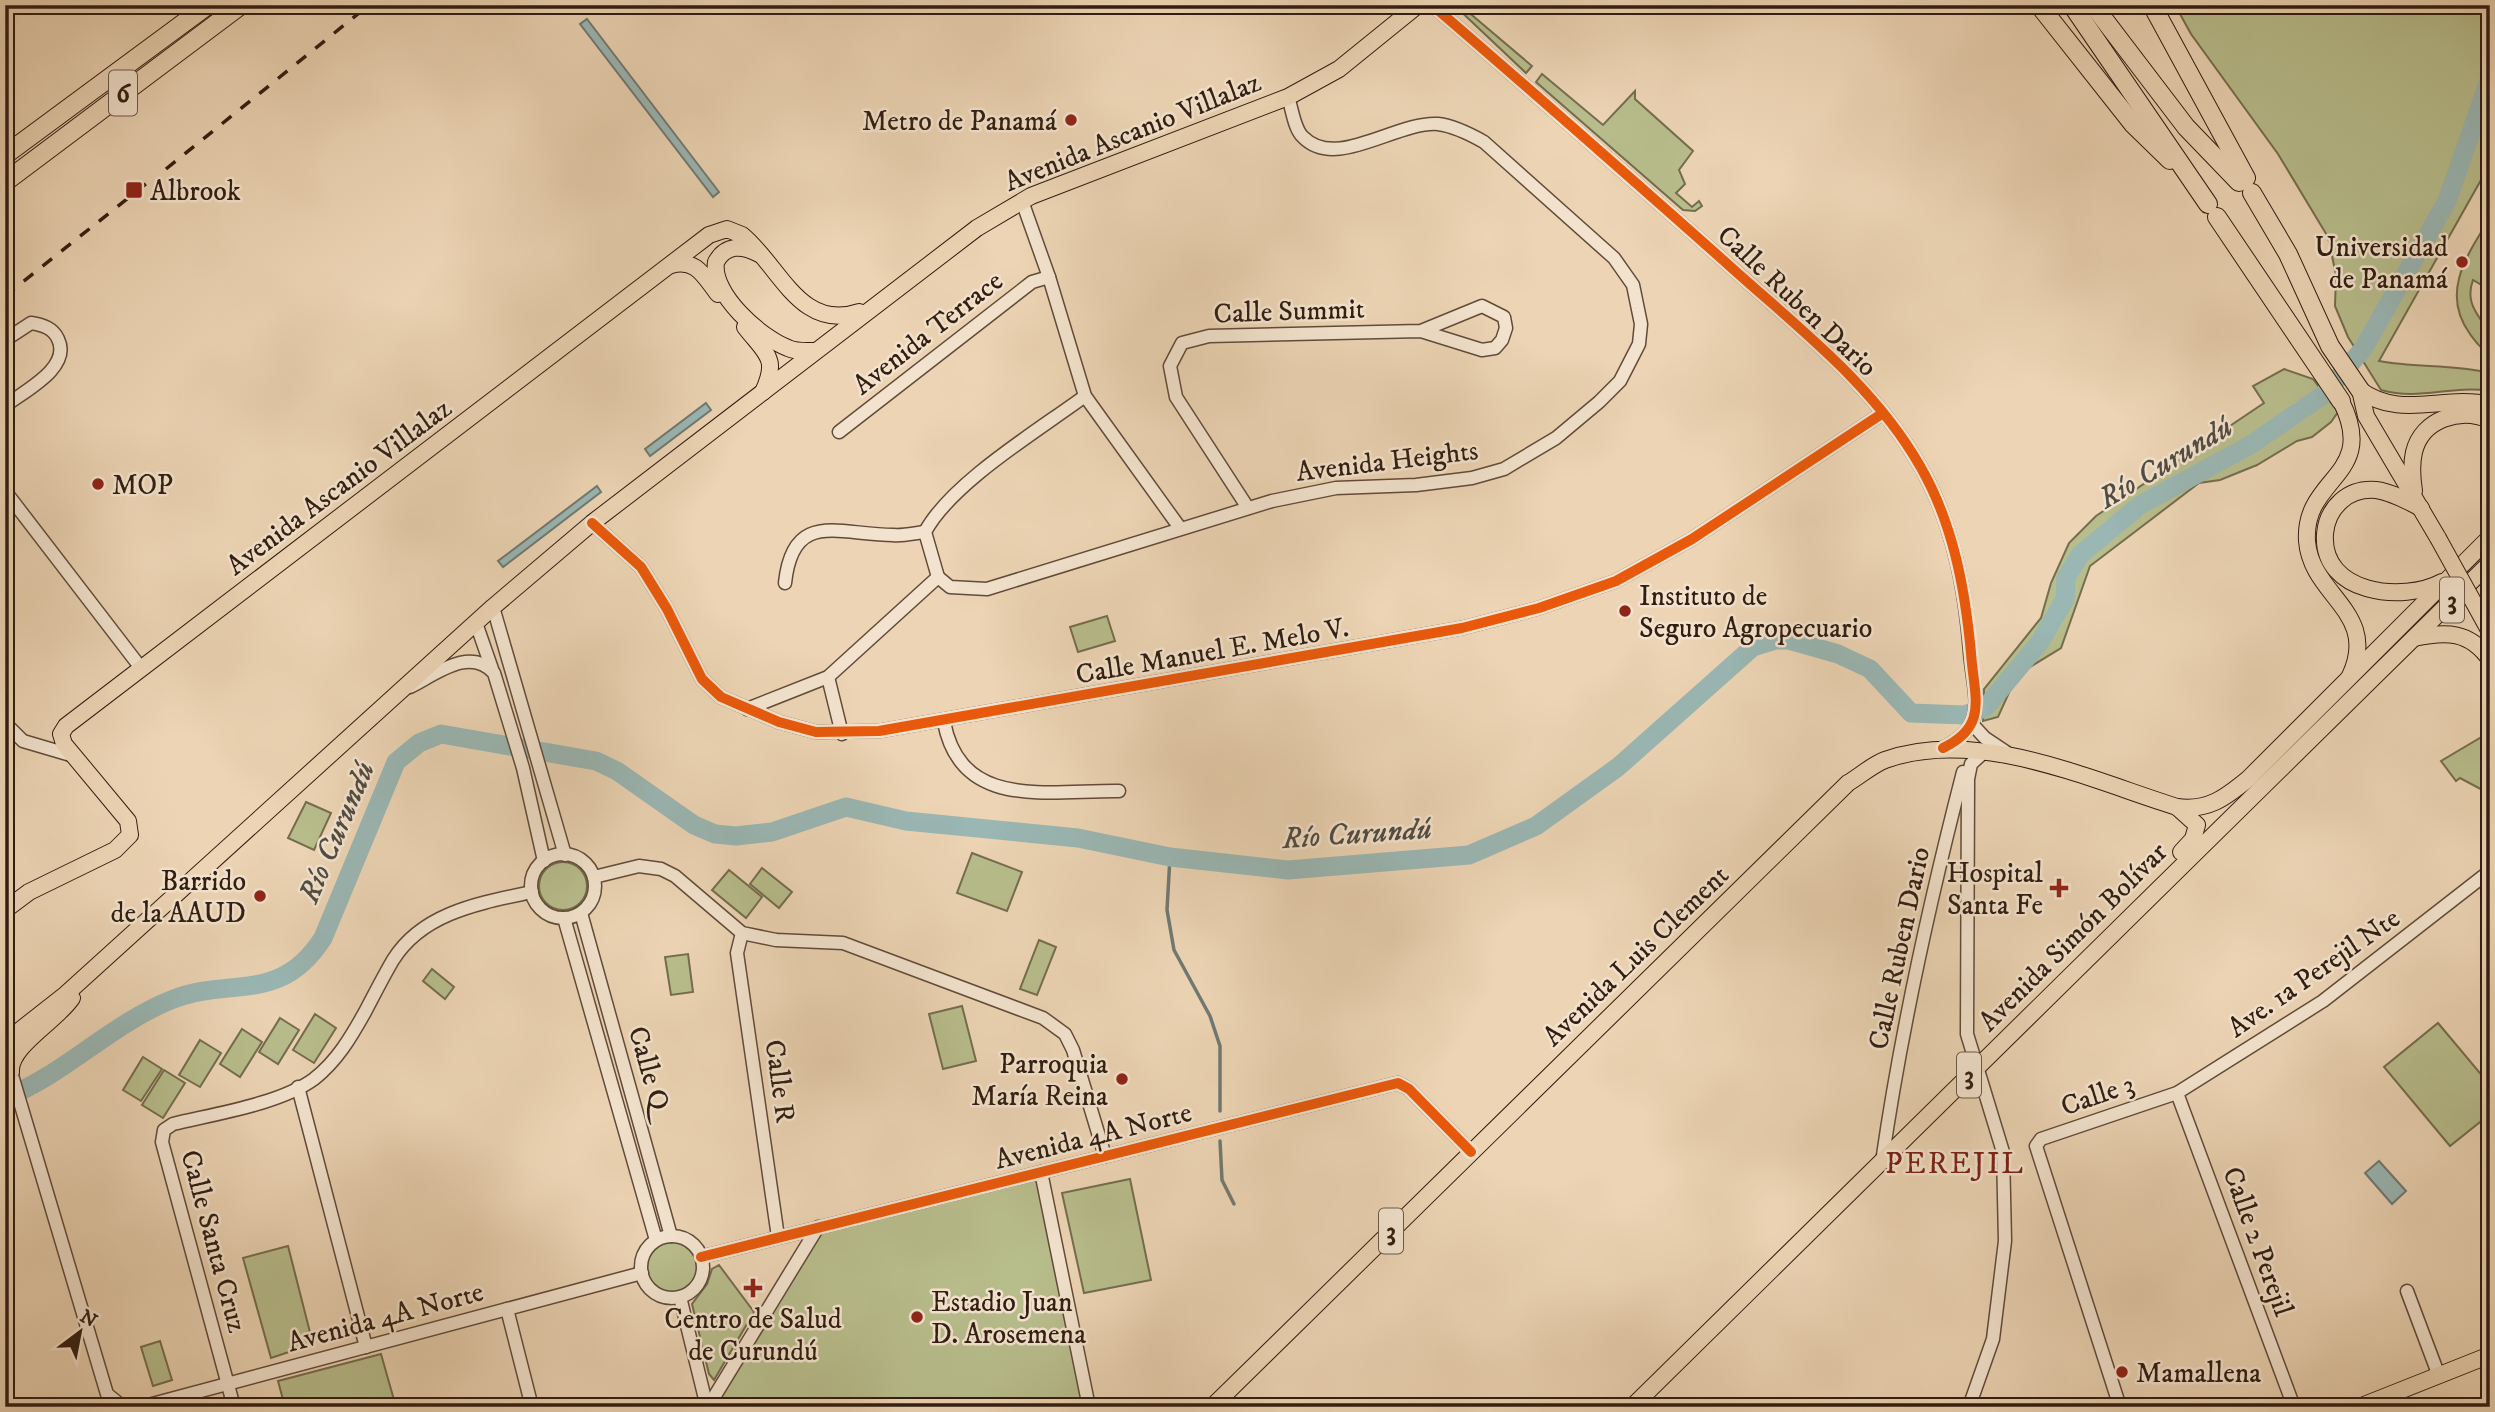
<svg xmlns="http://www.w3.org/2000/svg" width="2495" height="1412" font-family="'IM FELL DW Pica',serif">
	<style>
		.green { fill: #b8bd8c; stroke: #746d4e; stroke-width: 2 }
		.water { fill: #9ab7b4; stroke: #707973; stroke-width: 2 }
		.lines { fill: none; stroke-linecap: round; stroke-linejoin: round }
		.stream { stroke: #707973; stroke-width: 3.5 }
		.river { stroke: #9ab7b4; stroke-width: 19 }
		.minor-casing { stroke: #604b3a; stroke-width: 15 }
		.major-casing { stroke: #311d11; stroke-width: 18 }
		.highway-casing { stroke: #311d11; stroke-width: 20 }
		.minor { stroke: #f3e3ce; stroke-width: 12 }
		.major { stroke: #ecd4b4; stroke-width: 16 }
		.highway { stroke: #ecd4b4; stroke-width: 18 }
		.rail { stroke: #311d11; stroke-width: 3.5; stroke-dasharray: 12 12; stroke-linecap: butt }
		.major-bridge-casing { stroke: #311d11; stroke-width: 18; stroke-linecap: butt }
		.major-bridge { stroke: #ecd4b4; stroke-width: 16 }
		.cycleway-casing { stroke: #f3e3ce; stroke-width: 15 }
		.cycleway { stroke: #e8590c; stroke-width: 10 }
		.poi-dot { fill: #8f2418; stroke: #f3e3ce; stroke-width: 2.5 }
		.labels { text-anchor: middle; stroke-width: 5; stroke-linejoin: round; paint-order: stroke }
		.shield { fill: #f3e3ce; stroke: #6b584a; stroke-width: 2 }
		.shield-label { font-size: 26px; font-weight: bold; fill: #311d11 }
		.poi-label { font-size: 28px; fill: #311d11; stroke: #f3e3ce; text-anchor: end }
		.street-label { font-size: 28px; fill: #311d11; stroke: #f3e3ce }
		.water-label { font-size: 30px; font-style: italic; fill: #504b42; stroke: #f3e3ce }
		.neighbourhood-label { font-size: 30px; letter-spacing: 2px; fill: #7a1f14; stroke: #f3e3ce }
	</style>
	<rect width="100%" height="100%" fill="#ecd4b4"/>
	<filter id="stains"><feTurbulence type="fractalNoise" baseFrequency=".00286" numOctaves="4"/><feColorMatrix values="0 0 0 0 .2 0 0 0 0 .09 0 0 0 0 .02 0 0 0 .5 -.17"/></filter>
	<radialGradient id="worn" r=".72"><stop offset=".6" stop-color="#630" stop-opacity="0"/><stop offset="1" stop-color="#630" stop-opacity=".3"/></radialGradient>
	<g class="green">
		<polygon points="1454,5 1460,5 1532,66 1526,73"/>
		<path d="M2175,5H2490V164L2379,361C2415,368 2453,364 2490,373V391C2450,385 2420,401 2381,390L2348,337L2335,306L2336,275L2328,237L2278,154L2191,34Z"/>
		<polygon points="1542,74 1603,125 1635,91 1635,99 1693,151 1679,170 1685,184 1676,193 1692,207 1699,201 1702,206 1695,211 1683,210 1536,82"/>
		<path d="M2490,218V290L2473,280C2463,307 2484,318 2490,337C2491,341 2490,349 2490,354C2481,349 2476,342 2470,334C2440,293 2467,255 2490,218Z"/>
		<polygon points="2284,369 2313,379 2338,412 2331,422 2312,437 2297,441 2257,465 2220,480 2199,483 2090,566 2061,648 2017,675 1998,717 1983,721 1984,689 2041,618 2051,583 2069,543 2096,516 2264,403 2253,386"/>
		<polygon points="1107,616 1115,641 1078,652 1070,627"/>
		<polygon points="2490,732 2490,794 2460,778 2456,781 2441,761"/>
		<polygon points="306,802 331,813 314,850 288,838"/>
		<polygon points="972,853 1022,872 1007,911 957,893"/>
		<circle cx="563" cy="886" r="24"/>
		<polygon points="762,868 792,892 779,908 750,884"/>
		<polygon points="729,870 762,897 746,918 712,890"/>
		<polygon points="1039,940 1056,947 1037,995 1020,989"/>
		<polygon points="688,954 693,992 671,995 665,957"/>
		<polygon points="432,969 454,987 445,999 423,981"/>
		<polygon points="962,1006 976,1061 943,1069 929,1014"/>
		<polygon points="315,1014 336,1028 314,1063 293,1050"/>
		<polygon points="280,1018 299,1030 278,1064 259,1052"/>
		<polygon points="2438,1023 2490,1085 2490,1114 2450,1146 2384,1067"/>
		<polygon points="242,1029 262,1042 240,1077 220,1064"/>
		<polygon points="200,1040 221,1053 200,1087 179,1075"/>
		<polygon points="143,1057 162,1069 141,1101 123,1090"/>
		<polygon points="164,1070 185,1083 163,1118 142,1105"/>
		<polygon points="1041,1172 1089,1407 708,1407 818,1227"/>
		<polygon points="1130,1179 1151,1280 1084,1293 1062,1193"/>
		<circle cx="672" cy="1267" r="31"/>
		<polygon points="288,1246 313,1344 271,1358 243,1258"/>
		<polygon points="719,1265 754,1312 714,1380 709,1374 692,1304 707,1284 712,1269"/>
		<polygon points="160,1341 172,1380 153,1386 141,1347"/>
		<polygon points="381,1354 396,1407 285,1407 278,1381"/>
	</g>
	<g class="water">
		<polygon points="587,19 719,192 713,197 580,24"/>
		<polygon points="706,403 711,410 650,456 645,449"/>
		<polygon points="597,486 601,492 503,567 498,561"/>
		<polygon points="2379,1161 2406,1191 2392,1204 2365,1173"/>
	</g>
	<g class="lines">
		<g class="stream">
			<polyline points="1170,857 1167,910 1174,950 1210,1016 1220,1046 1220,1111"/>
			<polyline points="1220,1141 1222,1180 1234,1204"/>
		</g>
		<path class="river" d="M5,1098C65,1074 111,1024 171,1000C231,976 280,1005 323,938L396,762L419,743L441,734L596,761L617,771L694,825L715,834L736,836L772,832L846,807L906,821L1078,838L1170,857L1288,870L1469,855L1536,826L1618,767L1753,647L1776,640H1789L1838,654L1870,669L1911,713L1964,715L1985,708L2040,642L2065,599L2066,578L2080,555L2140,505L2252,444L2323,395L2363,349L2447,201L2490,78"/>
		<defs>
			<g id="minor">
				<path d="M1432,5C1530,89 1626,174 1723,260C1792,323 1873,383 1920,466C1953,523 1965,588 1970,653C1974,697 1989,726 1943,748"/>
				<polyline points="1022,201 1049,277 1085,396 1180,528"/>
				<path d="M5,340L31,323C43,325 53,328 58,339C72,368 24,391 5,406"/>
				<polyline points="839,432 1032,282 1049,277"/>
				<polyline points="5,491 141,668"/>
				<polyline points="1248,508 1176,397 1170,366 1182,343 1209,336 1421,331 1482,350 1495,348 1502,340 1506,328 1504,317 1482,306 1421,331"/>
				<polyline points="592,523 641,567 667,609 702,679 721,697 779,722 816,732 879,731 1462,628 1539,608 1616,581 1692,539 1883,413"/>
				<path d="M938,577L950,587L987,589L1272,501L1336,488L1416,485L1472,478L1504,469L1556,438L1599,402L1620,381L1639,344L1641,324L1633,285L1614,258L1484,142C1470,134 1454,126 1438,124C1396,121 1336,171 1303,137C1294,129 1292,108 1288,97"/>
				<path d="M938,577L925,532C951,483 1039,430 1085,396"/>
				<path d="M785,583C793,509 839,535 893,535C903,536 915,533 925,532"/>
				<polyline points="493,607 565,855"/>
				<polyline points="476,623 492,669"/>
				<polyline points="828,677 842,734"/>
				<path d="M410,687C436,674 470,646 494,673L523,768L544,861"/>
				<polyline points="747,709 828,677 938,577"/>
				<path d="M944,722C961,811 1048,790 1119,791"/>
				<polyline points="5,723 23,741 74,756"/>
				<polyline points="1973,725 1985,738 2006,752"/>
				<circle cx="563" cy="886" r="32"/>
				<polyline points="594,877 639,866 661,869 675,876 742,933 776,940 843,943 1043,1018 1065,1034 1073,1050 1105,1156"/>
				<polyline points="581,913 671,1236"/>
				<polyline points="564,918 656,1240"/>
				<polyline points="742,933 737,953 778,1237"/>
				<polyline points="11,1072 107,1394 123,1407"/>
				<polyline points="298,1087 366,1347"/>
				<polyline points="2177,1093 2294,1407"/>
				<path d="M1882,1162C1901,1030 1930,900 1963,772"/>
				<polyline points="1041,1172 1089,1407"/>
				<circle cx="672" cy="1267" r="31"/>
				<polyline points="701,1257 1398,1083 1409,1089 1471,1152"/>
				<polyline points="2407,1291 2439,1376"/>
				<polyline points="680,1297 707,1407"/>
				<polyline points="507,1309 532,1407"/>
				<polyline points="141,1407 642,1273"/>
				<path d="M234,1407L162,1142L164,1130L173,1124C214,1114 280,1104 314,1079C337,1061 351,1037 365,1012C374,995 383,977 393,960C423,912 481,903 532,892"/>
				<polyline points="708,1407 818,1227"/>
				<polyline points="1969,1407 1993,1339 2005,1241 2003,1152 1967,1034 1968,779 1971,764 1984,752"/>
				<polyline points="2120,1407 2036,1146 2041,1139 2177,1093 2323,1001 2490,871"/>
			</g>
			<g id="major">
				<path d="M759,254C742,245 726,244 716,262C711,294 761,338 788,348C796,352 806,351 815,351"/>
				<path d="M671,265C696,258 704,276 718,294"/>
				<path d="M745,327C766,354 779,358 763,392"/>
				<polyline points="2360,390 2366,416 2438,538"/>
				<path d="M2360,390C2400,420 2444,394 2490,405"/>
				<path d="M2341,401C2379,477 2303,476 2307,541C2311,596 2380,612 2350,676"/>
				<path d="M2414,491C2412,478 2411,465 2414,452C2422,419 2460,407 2490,420"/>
				<path d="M2421,508C2407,501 2392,492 2376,490C2363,489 2351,492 2341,501C2331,510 2326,521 2325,534C2321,594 2403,603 2442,582"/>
				<path d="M2414,638C2446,631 2470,631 2490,660"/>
				<polyline points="2177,807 2197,825 2193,839 2181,852"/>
				<path d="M5,910L29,892L115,850L130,835L128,821L64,744L61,734L66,726L709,235L727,229L742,235C780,266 800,332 859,312"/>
				<polyline points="5,1042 66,994 493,607 592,523 977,228 1031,196 1288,97 1339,69 1418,5"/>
				<path d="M5,1068L11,1072C9,1046 57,1021 72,998"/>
				<path d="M1212,1407L1848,783C1860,776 1872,765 1885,760C1977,727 2088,779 2177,807C2208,811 2225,798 2248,779L2490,537"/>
				<polyline points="1632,1407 2490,563"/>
				<polyline points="2359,1407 2490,1355"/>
			</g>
			<g id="highway">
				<polyline points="2039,5 2133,124 2170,160"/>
				<polyline points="2072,5 2208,204"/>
				<polyline points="2093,5 2186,127 2239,182"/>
				<polyline points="2152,5 2246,178"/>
				<polyline points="5,155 208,5"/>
				<polyline points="5,182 241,5"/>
				<polyline points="2252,193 2288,254 2330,346 2360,390"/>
				<polyline points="2217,217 2341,401"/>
			</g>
		</defs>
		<use href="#minor" class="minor-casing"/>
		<use href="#major" class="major-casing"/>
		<use href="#highway" class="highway-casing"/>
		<use href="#minor" class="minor"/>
		<use href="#major" class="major"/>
		<use href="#highway" class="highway"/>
		<g class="rail">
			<polyline points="166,169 369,5"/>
			<polyline points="5,296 147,183"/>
		</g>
		<defs>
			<polyline id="major-bridge" points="2438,538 2490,632"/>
		</defs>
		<use href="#major-bridge" class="major-bridge-casing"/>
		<use href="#major-bridge" class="major-bridge"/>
		<defs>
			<g id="cycleway">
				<path d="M1432,5C1530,89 1626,174 1723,260C1792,323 1873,383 1920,466C1953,523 1965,588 1971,653C1974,697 1989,726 1943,748"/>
				<polyline points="592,523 641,567 667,609 702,679 721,697 779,722 816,732 879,731 1462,628 1539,608 1616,581 1692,539 1883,413"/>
				<polyline points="701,1257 1398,1083 1409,1089 1471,1152"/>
			</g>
		</defs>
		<use href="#cycleway" class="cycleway-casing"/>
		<use href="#cycleway" class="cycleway"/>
	</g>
	<g class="poi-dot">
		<circle cx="1071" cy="120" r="7"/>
		<rect x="125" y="181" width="18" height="18" rx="3.5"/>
		<circle cx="2462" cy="262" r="7"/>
		<circle cx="98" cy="484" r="7"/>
		<circle cx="1625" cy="611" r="7"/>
		<path d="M2055.5 877.5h7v7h7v7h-7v7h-7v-7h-7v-7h7z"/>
		<circle cx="260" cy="896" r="7"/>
		<circle cx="1122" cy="1079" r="7"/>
		<path d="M749.5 1277.5h7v7h7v7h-7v7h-7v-7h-7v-7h7z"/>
		<circle cx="917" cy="1317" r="7"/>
		<circle cx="2122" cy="1372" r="7"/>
	</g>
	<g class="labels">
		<g class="shield">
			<rect x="109" y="70.5" width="28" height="45" rx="5"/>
			<rect x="2440" y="577.5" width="24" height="45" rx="5"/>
			<rect x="1957" y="1052.5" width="24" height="45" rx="5"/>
			<rect x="1379" y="1208.5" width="24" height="45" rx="5"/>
		</g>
		<g class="shield-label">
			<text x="123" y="102">6</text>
			<text x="2452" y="609">3</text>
			<text x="1969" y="1084">3</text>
			<text x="1391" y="1240">3</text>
		</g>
		<g class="poi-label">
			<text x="1057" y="130">Metro de Panamá</text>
			<text x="150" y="200" text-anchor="start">Albrook</text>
			<text x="2448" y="256">Universidad<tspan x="2448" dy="32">de Panamá</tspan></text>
			<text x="112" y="494" text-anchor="start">MOP</text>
			<text x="1639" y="605" text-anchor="start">Instituto de<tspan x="1639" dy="32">Seguro Agropecuario</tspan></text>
			<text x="2043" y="882">Hospital<tspan x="2043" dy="32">Santa Fe</tspan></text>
			<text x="246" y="890">Barrido<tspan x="246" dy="32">de la AAUD</tspan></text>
			<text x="1108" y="1073">Parroquia<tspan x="1108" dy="32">María Reina</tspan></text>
			<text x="931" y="1311" text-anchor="start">Estadio Juan<tspan x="931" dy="32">D. Arosemena</tspan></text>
			<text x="753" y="1328" text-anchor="middle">Centro de Salud<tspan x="753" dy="32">de Curundú</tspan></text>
			<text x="2136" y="1382" text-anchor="start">Mamallena</text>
		</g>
		<g class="street-label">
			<text transform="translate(1132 131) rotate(-22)" y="10">Avenida Ascanio Villalaz</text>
			<text transform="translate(1798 300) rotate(43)" y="10">Calle Ruben Dario</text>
			<text transform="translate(1289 310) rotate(-2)" y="10">Calle Summit</text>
			<text transform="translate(927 332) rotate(-38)" y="10">Avenida Terrace</text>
			<text transform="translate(1387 460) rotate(-7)" y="10">Avenida Heights</text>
			<text transform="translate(338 486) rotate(-37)" y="10">Avenida Ascanio Villalaz</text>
			<text transform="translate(1212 650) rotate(-10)" y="10">Calle Manuel E. Melo V.</text>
			<text transform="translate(2072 936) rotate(-45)" y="10">Avenida Simón Bolívar</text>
			<text transform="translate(1898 948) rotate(-78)" y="10">Calle Ruben Dario</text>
			<text transform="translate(1635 955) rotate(-44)" y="10">Avenida Luis Clement</text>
			<text transform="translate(2313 972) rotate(-35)" y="10">Ave. 1a Perejil Nte</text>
			<text transform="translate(650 1068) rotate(74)" y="10">Calle Q</text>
			<text transform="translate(781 1081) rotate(82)" y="10">Calle R</text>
			<text transform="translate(2097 1094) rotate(-19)" y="10">Calle 3</text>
			<text transform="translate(1093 1135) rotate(-14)" y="10">Avenida 4A Norte</text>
			<text transform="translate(215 1241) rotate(75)" y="10">Calle Santa Cruz</text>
			<text transform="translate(2259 1241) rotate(70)" y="10">Calle 2 Perejil</text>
			<text transform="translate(385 1316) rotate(-15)" y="10">Avenida 4A Norte</text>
		</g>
		<g class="water-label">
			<text transform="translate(2165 462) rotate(-31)" y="10">Río Curundú</text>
			<text transform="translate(336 832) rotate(-67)" y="10">Río Curundú</text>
			<text transform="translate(1357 833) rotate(-4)" y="10">Río Curundú</text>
		</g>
		<g class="neighbourhood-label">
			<text x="1955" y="1173">PEREJIL</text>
		</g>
	</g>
	<rect width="2495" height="1412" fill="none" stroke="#ecd4b4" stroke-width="28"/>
	<rect x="7" y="7" width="2481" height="1398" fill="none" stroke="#311d11" stroke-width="3.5"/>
	<rect x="14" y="14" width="2467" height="1384" fill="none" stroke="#311d11" stroke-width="2"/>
	<g transform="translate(80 1332) rotate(32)" stroke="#f3e3ce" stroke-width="5" paint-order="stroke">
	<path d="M0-5L12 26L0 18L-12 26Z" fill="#311d11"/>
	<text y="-10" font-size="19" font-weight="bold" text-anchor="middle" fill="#311d11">N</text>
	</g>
	<rect width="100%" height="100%" filter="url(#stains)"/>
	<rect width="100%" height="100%" fill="url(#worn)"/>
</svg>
